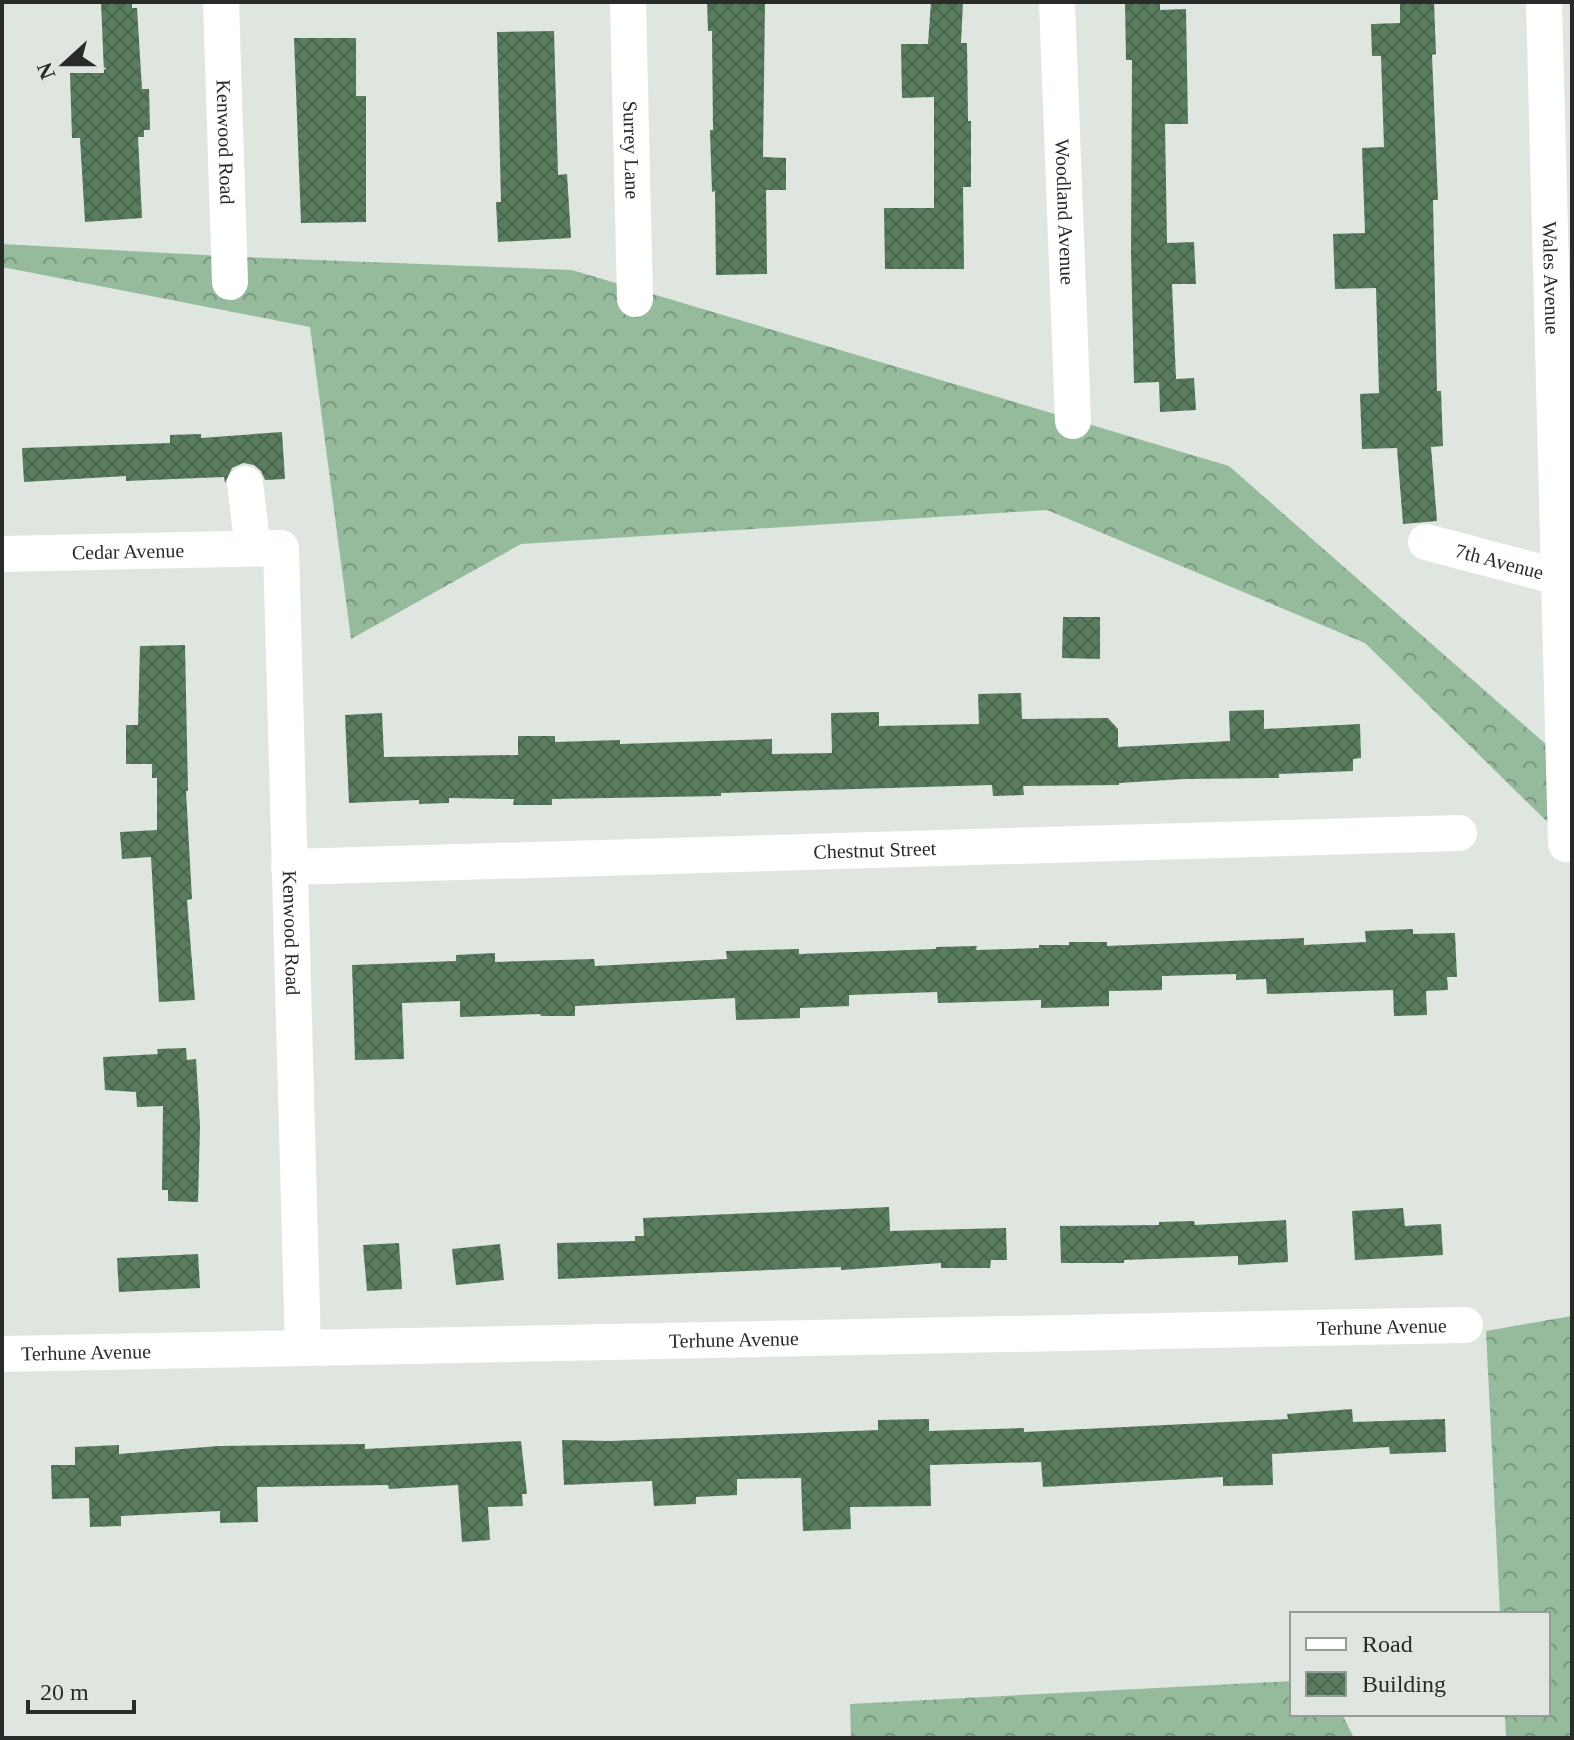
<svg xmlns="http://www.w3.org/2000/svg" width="1574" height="1740" font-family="'Times New Roman',serif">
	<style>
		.forest { fill: url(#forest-crowns) }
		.building { fill: url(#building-cross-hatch) }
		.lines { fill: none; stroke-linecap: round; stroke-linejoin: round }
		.street { stroke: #fff; stroke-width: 36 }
		.labels { text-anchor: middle; stroke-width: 7; stroke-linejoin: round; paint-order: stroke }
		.street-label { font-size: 20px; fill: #282b28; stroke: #dee6df }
	</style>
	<defs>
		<pattern id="forest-crowns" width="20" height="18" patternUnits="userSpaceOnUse" patternTransform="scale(2)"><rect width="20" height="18" fill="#96bb9c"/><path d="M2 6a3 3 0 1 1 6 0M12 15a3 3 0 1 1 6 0" fill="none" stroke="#7a987f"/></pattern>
		<pattern id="building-cross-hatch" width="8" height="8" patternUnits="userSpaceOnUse" patternTransform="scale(2)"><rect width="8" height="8" fill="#597c5f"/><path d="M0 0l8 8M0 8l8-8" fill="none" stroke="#4a664e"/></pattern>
	</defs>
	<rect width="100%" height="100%" fill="#dee6df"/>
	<g class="forest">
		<polygon points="2,244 240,257 572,270 1229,466 1548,746 1572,846 1365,643 1047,510 521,544 351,639 310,327 2,267"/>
		<polygon points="1572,1316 1572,1738 1506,1738 1505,1714 1548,1714 1548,1614 1500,1614 1486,1331"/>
		<polygon points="1292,1681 1292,1714 1342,1714 1354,1738 851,1738 850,1704"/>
	</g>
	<g class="building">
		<polygon points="101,2 132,2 132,8 137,8 142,89 149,89 150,130 144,130 144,137 138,137 142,218 85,222 80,138 72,138 70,73 104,73"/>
		<polygon points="707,2 765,2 763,157 786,158 786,190 766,190 767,274 716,275 715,191 712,192 710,130 713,130 712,31 708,31"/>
		<polygon points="931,2 963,2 961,43 967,43 968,121 971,121 971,187 963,187 964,269 885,269 884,208 934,208 934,97 902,98 901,44 928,44"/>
		<polygon points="1125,2 1160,2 1160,10 1186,9 1188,124 1165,124 1167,243 1194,242 1196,284 1172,284 1176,379 1194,378 1196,410 1160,412 1159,382 1134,383 1131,253 1132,60 1126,60"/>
		<polygon points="1400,2 1434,2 1436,54 1432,55 1438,200 1433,200 1437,391 1441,391 1443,446 1431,447 1437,521 1403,524 1397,448 1362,449 1360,394 1379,393 1376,288 1335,289 1333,234 1365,233 1362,148 1384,147 1381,56 1372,56 1371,24 1400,23"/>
		<polygon points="554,31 558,175 567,174 571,238 498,242 496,202 501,202 497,32"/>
		<polygon points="294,38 356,38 356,96 366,96 366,222 301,223"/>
		<polygon points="282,432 285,479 265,480 261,471 254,465 243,463 232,468 225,483 224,477 126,481 126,476 24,482 22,448 170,443 170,435 201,434 201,438"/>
		<polygon points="1063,617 1100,617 1100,659 1062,658"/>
		<polygon points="185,645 188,791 186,791 192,899 187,900 195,1000 159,1002 151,857 122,859 120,832 157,830 157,778 152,778 152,764 126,764 126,725 138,725 140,646"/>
		<polygon points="1021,693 1022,719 1108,718 1118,729 1118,747 1230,741 1229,711 1264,710 1264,729 1360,724 1361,758 1353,759 1353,771 1279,774 1279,778 1184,779 1119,783 1119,785 1023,786 1024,795 993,796 992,785 721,793 721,796 552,799 552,805 513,805 514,799 449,798 449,803 419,804 419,800 349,803 345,715 382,713 384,757 518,755 518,736 555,736 555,742 620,740 620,744 772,739 772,754 832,753 831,713 879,712 879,726 979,724 978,694"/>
		<polygon points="1413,929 1413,934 1455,933 1457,977 1447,977 1448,990 1426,991 1427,1015 1394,1016 1393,990 1267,994 1266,979 1236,980 1236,974 1162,976 1162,990 1109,991 1109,1006 1041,1008 1041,1000 938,1003 937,992 849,995 849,1006 800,1008 800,1018 736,1020 735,998 575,1006 575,1016 541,1016 540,1014 460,1017 460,1001 402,1003 404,1059 355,1060 352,965 456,961 456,955 495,953 495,962 594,959 595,966 727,959 726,951 799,949 799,954 936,949 936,947 977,946 976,950 1039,948 1039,945 1069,945 1069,942 1107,942 1107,946 1304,938 1304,945 1366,942 1365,931"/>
		<polygon points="186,1048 187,1060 196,1059 200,1126 198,1202 168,1201 168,1190 162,1190 163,1106 137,1107 136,1092 105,1090 103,1057 158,1054 157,1049"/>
		<polygon points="889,1207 890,1231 1006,1228 1007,1260 991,1260 990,1268 941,1268 941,1263 841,1270 841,1267 558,1279 557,1243 635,1241 635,1236 644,1236 643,1218"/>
		<polygon points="1403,1208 1405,1226 1441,1224 1443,1255 1355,1260 1352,1211"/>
		<polygon points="1286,1220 1288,1262 1238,1265 1238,1256 1124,1260 1124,1263 1061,1263 1060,1226 1159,1225 1159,1222 1194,1221 1195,1225"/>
		<polygon points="399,1243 402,1289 367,1291 363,1245"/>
		<polygon points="500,1244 504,1280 456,1285 452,1249"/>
		<polygon points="198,1254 200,1288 119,1292 117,1258"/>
		<polygon points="1352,1409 1353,1422 1445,1419 1446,1452 1390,1454 1389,1447 1272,1454 1273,1485 1223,1486 1223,1477 1043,1487 1041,1462 930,1465 931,1506 850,1507 851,1529 803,1531 801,1478 737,1479 737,1495 696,1497 696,1504 654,1506 652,1481 564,1485 562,1440 610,1441 878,1430 878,1420 929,1419 929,1431 1024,1428 1024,1432 1288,1419 1287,1414"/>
		<polygon points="521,1441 527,1494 522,1494 523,1506 488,1507 490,1540 462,1542 458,1485 389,1489 388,1485 257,1487 258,1522 220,1523 220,1511 121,1516 121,1526 90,1527 89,1498 52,1499 51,1465 75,1465 75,1447 119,1445 119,1454 219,1446 365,1444 365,1449"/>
	</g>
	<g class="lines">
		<g class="street">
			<path id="s1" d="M221,2L230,282"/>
			<path id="s2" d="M628,2L635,299"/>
			<path id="s3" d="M1057,2L1073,421"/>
			<path id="s4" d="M1544,2L1566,844"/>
			<polyline points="245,484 253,548"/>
			<path id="s5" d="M1426,542L1559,577H1572"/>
			<path id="s6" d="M2,554L281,548L303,1348"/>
			<path id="s7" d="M289,867L1459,833"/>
			<path id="s8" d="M2,1354L1465,1325"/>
		</g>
	</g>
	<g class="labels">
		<g class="street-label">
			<text dy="7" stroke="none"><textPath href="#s1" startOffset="140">Kenwood Road</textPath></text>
			<text dy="7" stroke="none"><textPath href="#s2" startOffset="148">Surrey Lane</textPath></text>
			<text dy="7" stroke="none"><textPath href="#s3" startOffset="210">Woodland Avenue</textPath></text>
			<text dy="7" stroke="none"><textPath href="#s4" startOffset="276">Wales Avenue</textPath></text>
			<text dy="7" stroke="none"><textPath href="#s6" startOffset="126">Cedar Avenue</textPath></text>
			<text dy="7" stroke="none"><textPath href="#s5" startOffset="76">7th Avenue</textPath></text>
			<text dy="7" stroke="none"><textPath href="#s7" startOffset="586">Chestnut Street</textPath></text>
			<text dy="7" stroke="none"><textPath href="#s6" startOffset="664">Kenwood Road</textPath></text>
			<text dy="7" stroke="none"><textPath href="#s8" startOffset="1380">Terhune Avenue</textPath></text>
			<text dy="7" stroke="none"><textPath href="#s8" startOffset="732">Terhune Avenue</textPath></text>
			<text dy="7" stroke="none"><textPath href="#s8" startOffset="84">Terhune Avenue</textPath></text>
		</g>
	</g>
	<rect width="1574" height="1740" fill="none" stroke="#282b28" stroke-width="8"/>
	<rect x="1290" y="1612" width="260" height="104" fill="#dee6df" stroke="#959b96" stroke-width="2"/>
	<rect x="1306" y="1638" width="40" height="12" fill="#ffffff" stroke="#959b96" stroke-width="2"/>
	<text x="1362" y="1652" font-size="24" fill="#282b28">Road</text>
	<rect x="1306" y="1672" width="40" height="24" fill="url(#building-cross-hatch)" stroke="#959b96" stroke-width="2"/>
	<text x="1362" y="1692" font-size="24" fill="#282b28">Building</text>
	<g transform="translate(64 64) rotate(249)" stroke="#dee6df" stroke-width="6" paint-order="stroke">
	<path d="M0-6L14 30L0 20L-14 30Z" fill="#282b28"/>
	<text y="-12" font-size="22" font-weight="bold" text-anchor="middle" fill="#282b28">N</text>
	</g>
	<path d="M28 1700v12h106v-12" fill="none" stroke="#282b28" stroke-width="4"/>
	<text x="40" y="1700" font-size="24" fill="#282b28" stroke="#dee6df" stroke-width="6" paint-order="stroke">20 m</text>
</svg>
